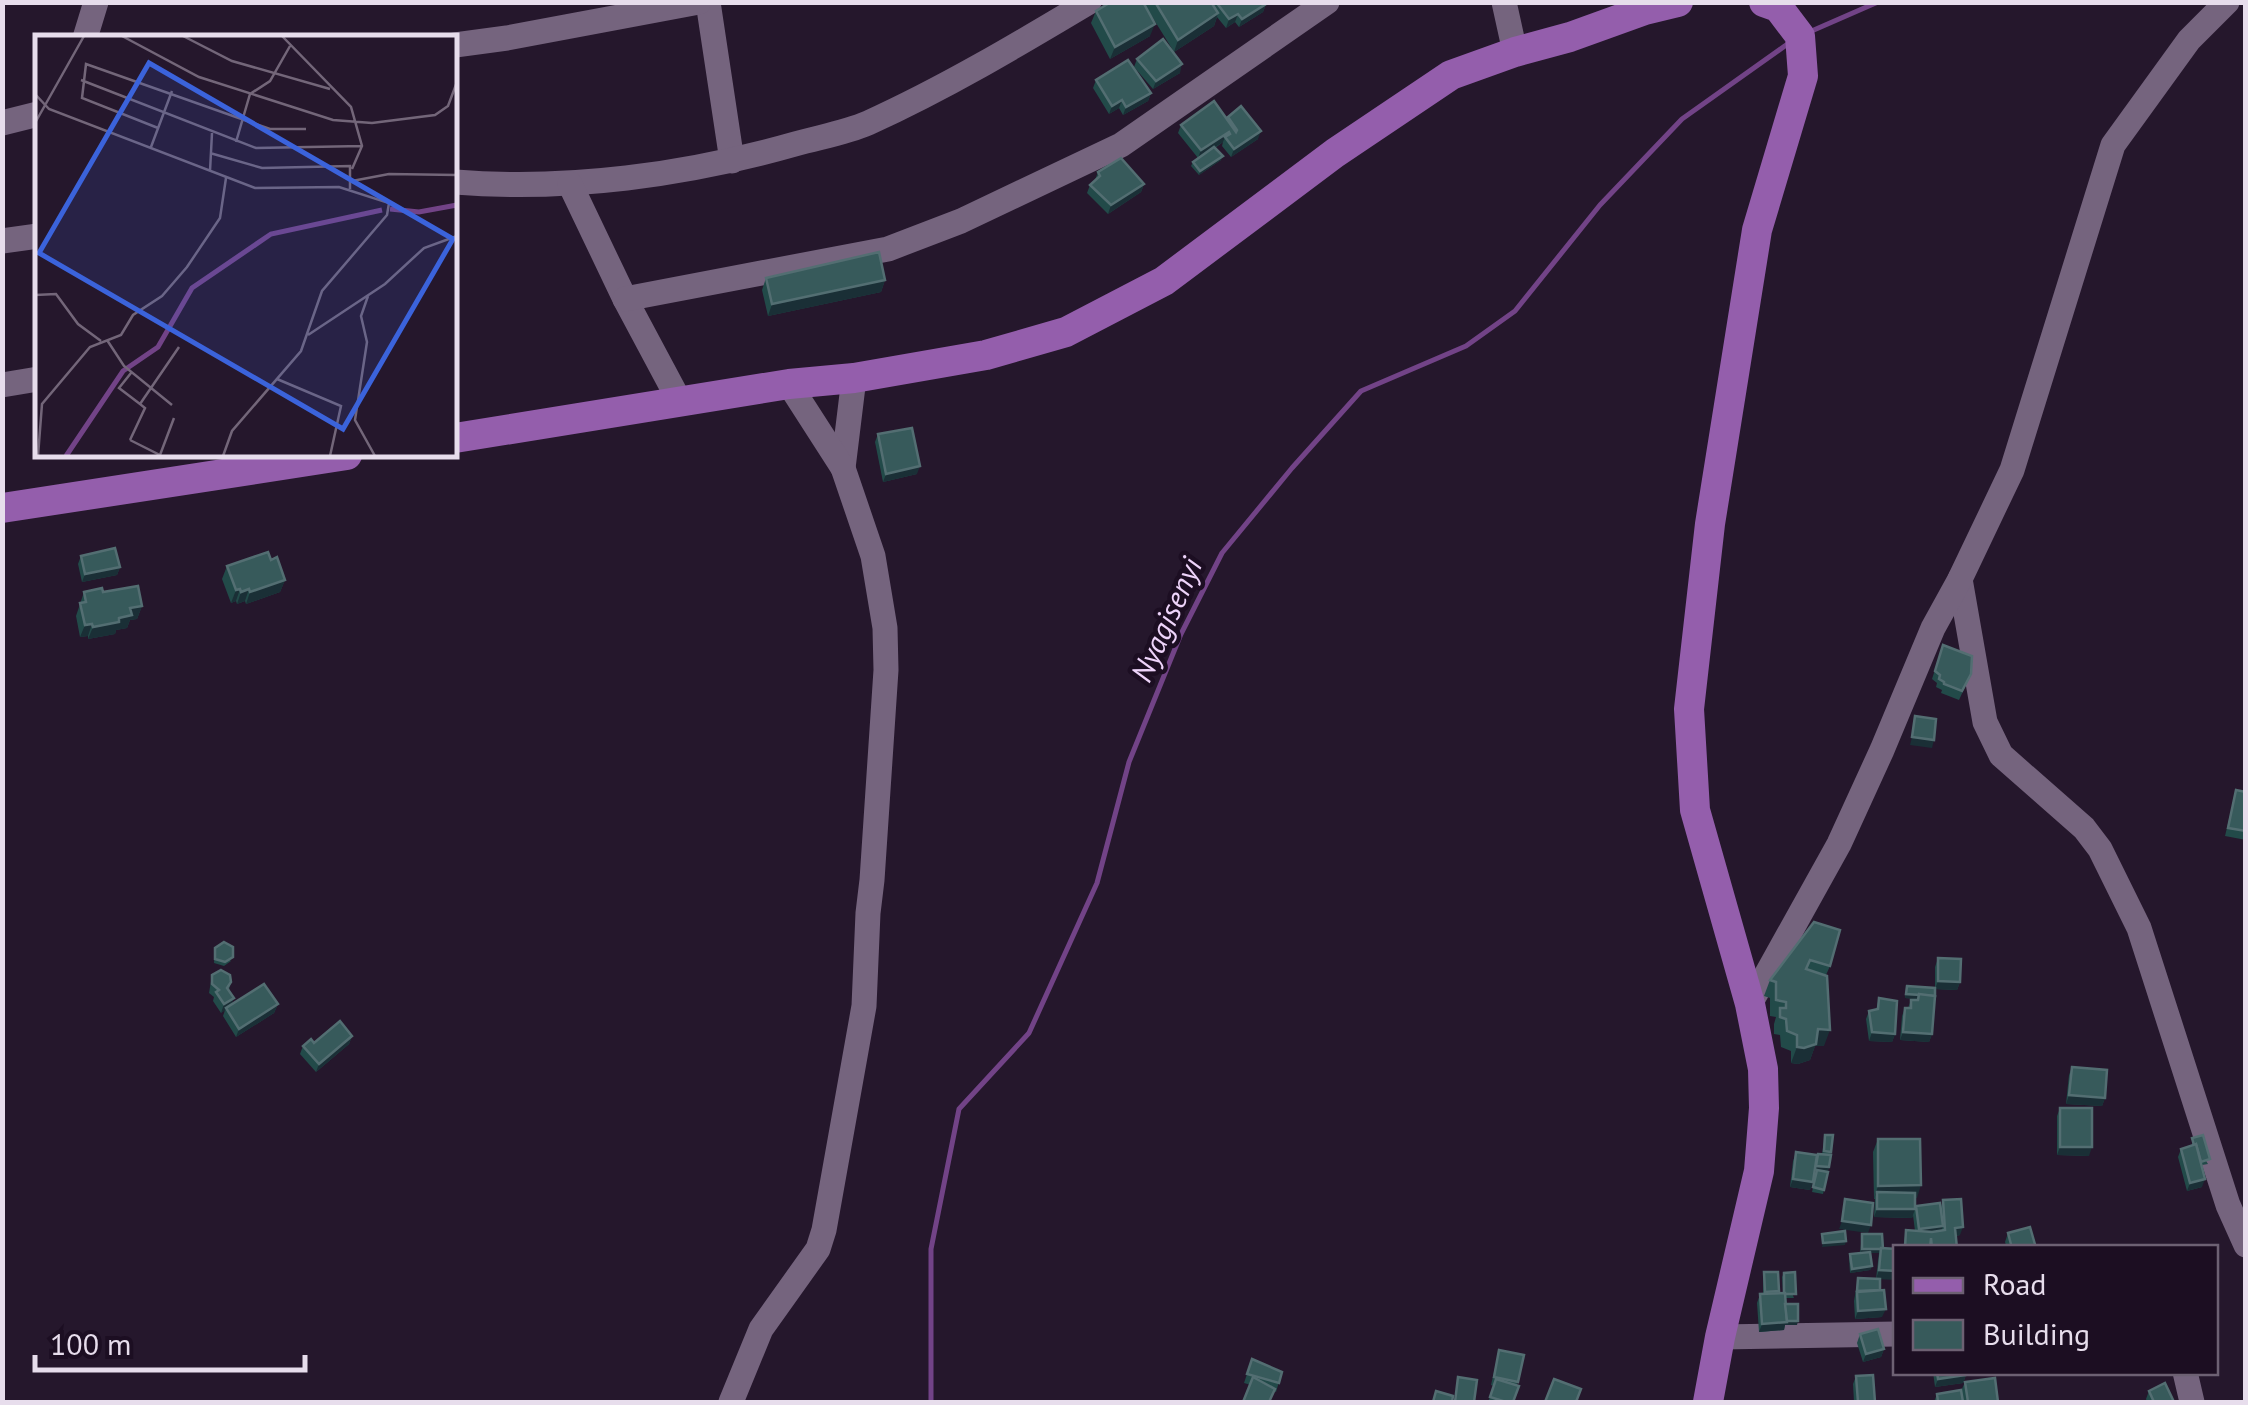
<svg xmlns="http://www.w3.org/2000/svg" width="2248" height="1405" font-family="'PT Sans',sans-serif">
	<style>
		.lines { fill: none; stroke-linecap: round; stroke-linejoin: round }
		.stream { stroke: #724387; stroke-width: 5 }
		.minor { stroke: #75647e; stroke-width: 25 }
		.major { stroke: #945eac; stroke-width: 30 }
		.wall { fill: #224a49 }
		.shaded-wall { fill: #1a2f36 }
		.building { fill: #375a5b; stroke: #536e72; stroke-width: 2.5 }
		.labels { text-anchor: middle; stroke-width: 9; stroke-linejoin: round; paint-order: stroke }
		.water-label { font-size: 30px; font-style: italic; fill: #eed4fa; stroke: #1c0e22 }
		.inset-river { fill: none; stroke: #724387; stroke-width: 5 }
		.inset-road { fill: none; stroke: #736679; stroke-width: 2.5 }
		.view { fill: #3b63db; fill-opacity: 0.15; stroke: #3b63db; stroke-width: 5 }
		.inset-edge { fill: none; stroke: #e7ddec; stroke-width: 5 }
	</style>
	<rect width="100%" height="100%" fill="#25172c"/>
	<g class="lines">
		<g class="stream">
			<polyline points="1807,33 1878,2"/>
			<polyline points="931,1402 931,1249 959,1109 1029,1033 1097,883 1129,762 1181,634 1222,553 1292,468 1361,391 1466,346 1515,311 1600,205 1682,119 1789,43"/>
		</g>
		<g class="minor">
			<polyline points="708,2 732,161"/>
			<polyline points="1504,2 1515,52"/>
			<polyline points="85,38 96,2"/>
			<polyline points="455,45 507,38 699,2"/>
			<polyline points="2,123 38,114"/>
			<path d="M455,182C568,191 686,175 795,144C819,137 845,133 868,123C945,88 1017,45 1089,2"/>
			<polyline points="570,184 625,299 680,402"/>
			<polyline points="2,241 38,236"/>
			<polyline points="625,299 888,249 961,221 1121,145 1327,2"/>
			<polyline points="2,385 38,379"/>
			<polyline points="843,468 854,378"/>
			<polyline points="1960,579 1985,722 2001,755 2084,828 2100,849 2139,928 2228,1205 2246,1245"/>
			<polyline points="1750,1004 1839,844 1882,750 1933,628 1960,579 2012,470 2113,145 2189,40 2227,2"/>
			<polyline points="1720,1337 1896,1334"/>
			<polyline points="2185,1372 2192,1402"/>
			<polyline points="731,1402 761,1329 818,1249 824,1230 864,1006 868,913 872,880 886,670 885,628 873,556 843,468 789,384"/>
		</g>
		<g class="major">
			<polyline points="455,438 789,384 854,378 986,355 1066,332 1164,281 1335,153 1451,75 1515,52 1570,37 1645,10 1678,2"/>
			<polyline points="2,508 347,455"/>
			<polyline points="1708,1402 1720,1337 1759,1171 1764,1108 1763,1069 1750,1004 1695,810 1689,709 1710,524 1757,230 1803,76 1800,36 1778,7 1764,2"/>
		</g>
	</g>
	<g class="wall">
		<polygon points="1143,2 1211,2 1213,5 1214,2 1266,4 1263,12 1239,27 1235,22 1226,28 1217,17 1214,26 1174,52"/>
		<polygon points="1096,11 1150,36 1110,59 1091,23"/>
		<polygon points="1137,59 1180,73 1153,89 1134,67"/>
		<polygon points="1096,80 1151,93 1148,101 1123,115 1119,108 1109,114 1093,88"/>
		<polygon points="1228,117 1258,139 1231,157 1222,146 1223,142 1215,148 1221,160 1199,175 1191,166 1193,162 1198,158 1178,133 1181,125 1227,119"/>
		<polygon points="1098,172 1144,184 1141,192 1108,214 1087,193 1090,185 1095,180"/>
		<polygon points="766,278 885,280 881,292 768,316 762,290"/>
		<polygon points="878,434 917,474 883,482 875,442"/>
		<polygon points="81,556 120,567 117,575 82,582 78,564"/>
		<polygon points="271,560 285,580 280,592 246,604 245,601 237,604 236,601 231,603 222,579 227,566"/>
		<polygon points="84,592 103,592 142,606 137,619 130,620 127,628 116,630 115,634 88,639 88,636 80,637 76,616"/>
		<polygon points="1943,645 1971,674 1959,700 1941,693 1942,690 1936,687 1937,683 1932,679"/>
		<polygon points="2236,790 2246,792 2246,840 2225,836"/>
		<polygon points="1814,922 1830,966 1826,975 1824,1046 1815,1046 1810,1060 1798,1064 1791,1063 1791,1051 1781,1047 1780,1035 1774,1034 1774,1024 1776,1017 1770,1016 1770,998 1764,996 1770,980"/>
		<polygon points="215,948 231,961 224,966 214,963"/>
		<polygon points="1938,958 1960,982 1957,990 1935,989 1932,1034 1929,1042 1900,1040 1902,1016 1905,1008 1908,1008 1911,1000 1917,999 1905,998 1907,986 1935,988 1935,967"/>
		<polygon points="212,975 231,982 229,990 232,1004 278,1004 274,1013 236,1037 223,1016 225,1010 221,1013 213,1001 214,997 209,993"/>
		<polygon points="1879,998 1895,1034 1892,1042 1869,1041 1866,1019 1869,1011 1876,1010"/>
		<polygon points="352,1036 349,1044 316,1072 300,1054 303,1046"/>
		<polygon points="2072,1067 2105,1098 2102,1106 2066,1104 2069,1075"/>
		<polygon points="2060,1108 2089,1156 2057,1155 2057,1116"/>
		<polygon points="1825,1135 1831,1152 1828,1171 1817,1170 1828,1172 1823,1194 1812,1192 1817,1170 1815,1170 1810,1190 1790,1187 1793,1161 1796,1152 1817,1155 1822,1154"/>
		<polygon points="2192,1138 2208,1164 2202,1165 2202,1187 2187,1191 2178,1157 2181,1149 2192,1146"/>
		<polygon points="1878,1139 1917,1198 1915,1198 1915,1209 1941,1207 1943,1200 1960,1235 1956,1236 1957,1248 1903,1248 1906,1230 1915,1231 1913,1215 1912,1218 1874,1217 1875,1199 1874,1199 1873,1152"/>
		<polygon points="2008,1233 2036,1248 2007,1248 2005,1242"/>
		<polygon points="1862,1234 1883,1248 1896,1249 1876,1279 1879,1253 1870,1253 1872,1266 1870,1270 1850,1273 1849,1258 1850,1254 1860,1253"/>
		<polygon points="1764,1272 1778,1293 1783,1293 1782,1277 1784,1273 1794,1298 1785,1298 1785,1304 1797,1325 1785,1325 1784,1330 1759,1332 1757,1303 1760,1294 1763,1294 1763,1276"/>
		<polygon points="1858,1278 1880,1290 1882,1317 1855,1319 1854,1301"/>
		<polygon points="1860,1334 1884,1349 1881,1357 1863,1362 1857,1343"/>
		<polygon points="1499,1350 1524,1355 1513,1402 1488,1402 1494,1386 1491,1385"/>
		<polygon points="1252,1359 1282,1372 1276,1392 1244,1383"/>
		<polygon points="1933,1372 1966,1372 1966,1375 1963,1383 1935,1387"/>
		<polygon points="1856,1376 1875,1402 1854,1402 1853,1384"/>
		<polygon points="1965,1382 1998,1402 1934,1402 1937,1394 1961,1391"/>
		<polygon points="2149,1391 2174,1402 2147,1402 2146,1399"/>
	</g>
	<g class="shaded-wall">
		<polygon points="1266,4 1263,12 1239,27 1242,19"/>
		<polygon points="1218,13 1214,26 1174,52 1178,40"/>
		<polygon points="1238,14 1235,22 1226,28 1229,19"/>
		<polygon points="1155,24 1150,36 1110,59 1115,47"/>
		<polygon points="1182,64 1180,73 1153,89 1156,81"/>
		<polygon points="1151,93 1148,101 1123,115 1126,107"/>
		<polygon points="1122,100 1119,108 1109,114 1112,106"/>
		<polygon points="1261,131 1258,139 1231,157 1234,149"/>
		<polygon points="1229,132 1226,139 1225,137 1223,142 1198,158 1201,150"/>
		<polygon points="1223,156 1221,160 1199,175 1200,171"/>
		<polygon points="1144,184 1141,192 1108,214 1111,205"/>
		<polygon points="885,280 881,292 768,316 772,304"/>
		<polygon points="920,466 917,474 883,482 886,474"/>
		<polygon points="120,567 117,575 82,582 85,574"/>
		<polygon points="285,580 280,592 246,604 250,592"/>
		<polygon points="240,589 236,601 231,603 236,590"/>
		<polygon points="249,589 245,601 237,604 241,592"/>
		<polygon points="142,606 137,619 130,620 127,628 116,630 115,634 88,639 93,627 119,618 130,608"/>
		<polygon points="92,624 88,636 80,637 85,625"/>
		<polygon points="1912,737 1934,740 1932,748 1910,745"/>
		<polygon points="1938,981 1960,982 1957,990 1935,989"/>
		<polygon points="1906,994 1918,995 1917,999 1905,998"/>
		<polygon points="234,998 231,1006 221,1013 224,1004"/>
		<polygon points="278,1004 274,1013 236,1037 239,1029"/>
		<polygon points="1818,1029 1830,1030 1824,1046 1815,1046 1810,1060 1798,1064 1791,1063 1797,1047"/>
		<polygon points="1872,1032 1895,1034 1892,1042 1869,1041"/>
		<polygon points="1903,1032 1932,1034 1929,1042 1900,1040"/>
		<polygon points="352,1036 349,1044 316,1072 319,1064"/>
		<polygon points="2069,1095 2105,1098 2102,1106 2066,1104"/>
		<polygon points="2060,1147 2092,1147 2089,1156 2057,1155"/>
		<polygon points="1816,1166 1829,1167 1828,1171 1815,1170"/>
		<polygon points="1793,1179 1813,1182 1810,1190 1790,1187"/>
		<polygon points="2205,1179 2202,1187 2187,1191 2190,1183"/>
		<polygon points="1921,1185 1917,1198 1877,1199 1877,1192 1874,1199 1878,1186"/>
		<polygon points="1877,1209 1915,1209 1912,1218 1874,1217"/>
		<polygon points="1842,1221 1871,1225 1868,1233 1839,1229"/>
		<polygon points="1943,1226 1940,1234 1916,1237 1919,1229"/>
		<polygon points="1963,1227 1960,1235 1952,1236 1955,1228"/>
		<polygon points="1846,1241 1845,1245 1822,1247 1823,1243"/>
		<polygon points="1862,1249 1880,1249 1879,1253 1860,1253"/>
		<polygon points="1872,1266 1870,1270 1850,1273 1852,1269"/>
		<polygon points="1879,1270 1896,1271 1896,1280 1876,1279"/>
		<polygon points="1886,1309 1882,1317 1855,1319 1858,1311"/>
		<polygon points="1798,1321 1797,1325 1785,1325 1784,1330 1759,1332 1762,1324"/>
		<polygon points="1884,1349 1881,1357 1863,1362 1866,1354"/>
		<polygon points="1966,1375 1963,1383 1935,1387 1938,1379"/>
	</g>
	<g class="building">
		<polygon points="1111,2 1143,2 1155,24 1115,47 1096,11"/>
		<polygon points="1155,2 1211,2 1218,13 1178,40"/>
		<polygon points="1216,2 1265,2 1266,4 1242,19 1238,14 1229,19"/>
		<polygon points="1163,39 1182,64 1156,81 1137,59"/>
		<polygon points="1128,60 1151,93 1126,107 1122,100 1112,106 1096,80"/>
		<polygon points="1214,101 1236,132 1237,130 1228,117 1241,106 1261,131 1234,149 1225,137 1230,134 1229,132 1201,150 1181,125"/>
		<polygon points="1214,147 1223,156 1200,171 1193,162"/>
		<polygon points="1121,158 1144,184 1111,205 1090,185 1100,176 1098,172"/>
		<polygon points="879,252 885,280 772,304 766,278"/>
		<polygon points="912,428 920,466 886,474 878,434"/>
		<polygon points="115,548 120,567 85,574 81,556"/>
		<polygon points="268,552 271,560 277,557 285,580 250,592 249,589 241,592 240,589 236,590 227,566"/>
		<polygon points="138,586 142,606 130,608 132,615 119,618 119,622 93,627 92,624 85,625 80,603 86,602 84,592 102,588 103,592"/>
		<polygon points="1943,645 1972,656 1971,674 1962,691 1944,684 1944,682 1939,679 1940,675 1935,671"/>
		<polygon points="1915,716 1936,719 1934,740 1912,737"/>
		<polygon points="2236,790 2246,792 2246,831 2228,828"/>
		<polygon points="1814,922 1840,930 1830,966 1810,960 1806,969 1827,976 1830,1030 1818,1029 1816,1044 1804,1048 1797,1047 1797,1035 1787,1031 1786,1019 1780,1017 1780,1008 1786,1008 1786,1002 1776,1000 1776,982 1770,980"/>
		<polygon points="224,942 233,947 233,957 225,962 215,959 215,948"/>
		<polygon points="1938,958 1961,959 1960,982 1938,981"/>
		<polygon points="221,970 230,975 231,982 227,988 234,998 224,1004 216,992 219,990 212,984 212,975"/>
		<polygon points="264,984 278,1004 239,1029 226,1008"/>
		<polygon points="1907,986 1935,988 1935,996 1906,994"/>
		<polygon points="1919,994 1935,996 1932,1034 1903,1032 1905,1008 1911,1008 1911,1000 1918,1000"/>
		<polygon points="1879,998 1897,1001 1895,1034 1872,1032 1869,1011 1878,1009"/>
		<polygon points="340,1021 352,1036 319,1064 303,1046 311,1039 314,1043"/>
		<polygon points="2072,1067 2107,1070 2105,1098 2069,1095"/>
		<rect x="2060" y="1108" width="32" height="39"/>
		<polygon points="1825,1135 1833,1135 1831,1152 1824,1151"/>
		<polygon points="2203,1135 2210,1159 2201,1162 2196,1144 2194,1145 2192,1138"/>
		<polygon points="1878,1139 1920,1139 1921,1185 1878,1186"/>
		<polygon points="2196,1144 2205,1179 2190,1183 2181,1149"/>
		<polygon points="1796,1152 1817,1155 1813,1182 1793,1179"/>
		<polygon points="1818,1154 1831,1155 1829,1167 1816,1166"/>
		<polygon points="1817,1170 1828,1172 1824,1190 1813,1187"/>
		<polygon points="1877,1192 1915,1193 1915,1209 1877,1209"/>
		<polygon points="1845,1199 1873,1203 1871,1225 1842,1221"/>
		<polygon points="1961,1199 1963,1227 1955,1228 1957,1248 1932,1248 1931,1238 1930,1248 1905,1248 1906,1230 1932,1232 1945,1230 1943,1200"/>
		<polygon points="1940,1203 1943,1226 1919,1229 1916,1206"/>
		<polygon points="2030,1227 2036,1248 2012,1248 2008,1233"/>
		<polygon points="1845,1231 1846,1241 1823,1243 1822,1234"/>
		<polygon points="1862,1234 1882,1234 1883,1249 1862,1249"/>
		<polygon points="1881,1248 1896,1249 1896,1271 1879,1270"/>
		<polygon points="1870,1252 1872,1266 1852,1269 1850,1254"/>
		<polygon points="1764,1272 1778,1272 1779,1291 1765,1292"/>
		<polygon points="1795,1272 1796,1294 1784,1294 1784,1273"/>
		<polygon points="1858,1278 1880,1279 1880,1290 1857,1291"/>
		<polygon points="1884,1290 1886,1309 1858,1311 1857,1292"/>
		<polygon points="1785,1293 1787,1322 1762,1324 1760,1294"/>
		<polygon points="1785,1304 1798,1304 1798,1321 1787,1321"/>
		<polygon points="1878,1329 1884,1349 1866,1354 1860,1334"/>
		<polygon points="1499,1350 1524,1355 1518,1382 1494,1377"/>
		<polygon points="1252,1359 1282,1372 1279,1383 1247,1374"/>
		<polygon points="1937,1372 1966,1372 1966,1375 1938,1379"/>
		<polygon points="1873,1375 1875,1402 1858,1402 1856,1376"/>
		<polygon points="1253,1377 1275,1389 1269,1402 1243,1402"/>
		<polygon points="1458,1377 1477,1380 1474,1402 1455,1402"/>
		<polygon points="1995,1378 1998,1402 1968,1402 1965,1382"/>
		<polygon points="1496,1379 1519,1386 1513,1402 1506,1402 1490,1397"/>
		<polygon points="1554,1379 1581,1389 1576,1402 1545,1402"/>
		<polygon points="2165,1383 2174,1402 2154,1402 2149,1391"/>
		<polygon points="1961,1390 1963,1402 1938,1402 1937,1394"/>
		<polygon points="1436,1391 1453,1396 1452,1402 1433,1402"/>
	</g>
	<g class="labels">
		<g class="water-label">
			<text transform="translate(1167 620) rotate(-66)" y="10">Nyagisenyi</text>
		</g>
	</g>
	<g transform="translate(35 35)">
		<rect width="422" height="422" fill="#25172c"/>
		<path class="inset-river" d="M355,174L384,177L422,170M31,421L88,336L123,312L157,253L236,199L347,175"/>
		<path class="inset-road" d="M87,1L164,42L298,85L337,88L400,80L413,71L422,47M148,1L197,26L295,54M247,1L316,72L327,111L317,134M46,45L221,113L327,111M0,59L14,74L220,153L304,152L354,168L352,180L287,256L266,316L197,396L188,421M0,88L49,1M123,93L47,63L51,29L235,94H271M201,107L215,59L235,46L255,11M116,112L137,56M175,118L227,133L315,131V154M175,136L177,98M317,146L354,139L422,140M0,260L21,259L43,289L66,306M333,261L326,281L332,307L320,385L340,421M273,300L350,249L389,213L422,201M72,305L89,331L137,370M96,338L84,353L105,369M242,344L306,371L295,421M95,405L110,373L105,369L144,312M95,405L125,420L139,383M3,421L7,369L55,312L86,300L98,280L127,261L152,232L185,183L191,143"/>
		<path class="view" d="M114,28L418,204L308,394L4,218Z"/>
		<rect width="422" height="422" class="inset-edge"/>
	</g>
	<rect width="2248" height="1405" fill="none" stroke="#e7ddec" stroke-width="10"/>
	<rect x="1893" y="1245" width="325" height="130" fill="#1c0e22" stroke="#6d6173" stroke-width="2.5"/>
	<rect x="1913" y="1278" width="50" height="15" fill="#945eac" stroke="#6d6173" stroke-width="2.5"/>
	<text x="1983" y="1295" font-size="30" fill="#e7ddec">Road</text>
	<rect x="1913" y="1320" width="50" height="30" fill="#375a5b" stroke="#6d6173" stroke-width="2.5"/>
	<text x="1983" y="1345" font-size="30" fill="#e7ddec">Building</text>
	<path d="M35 1355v15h270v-15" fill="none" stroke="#e7ddec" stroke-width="5"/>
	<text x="50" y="1355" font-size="30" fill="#e7ddec" stroke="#1c0e22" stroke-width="8" paint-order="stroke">100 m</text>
</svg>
